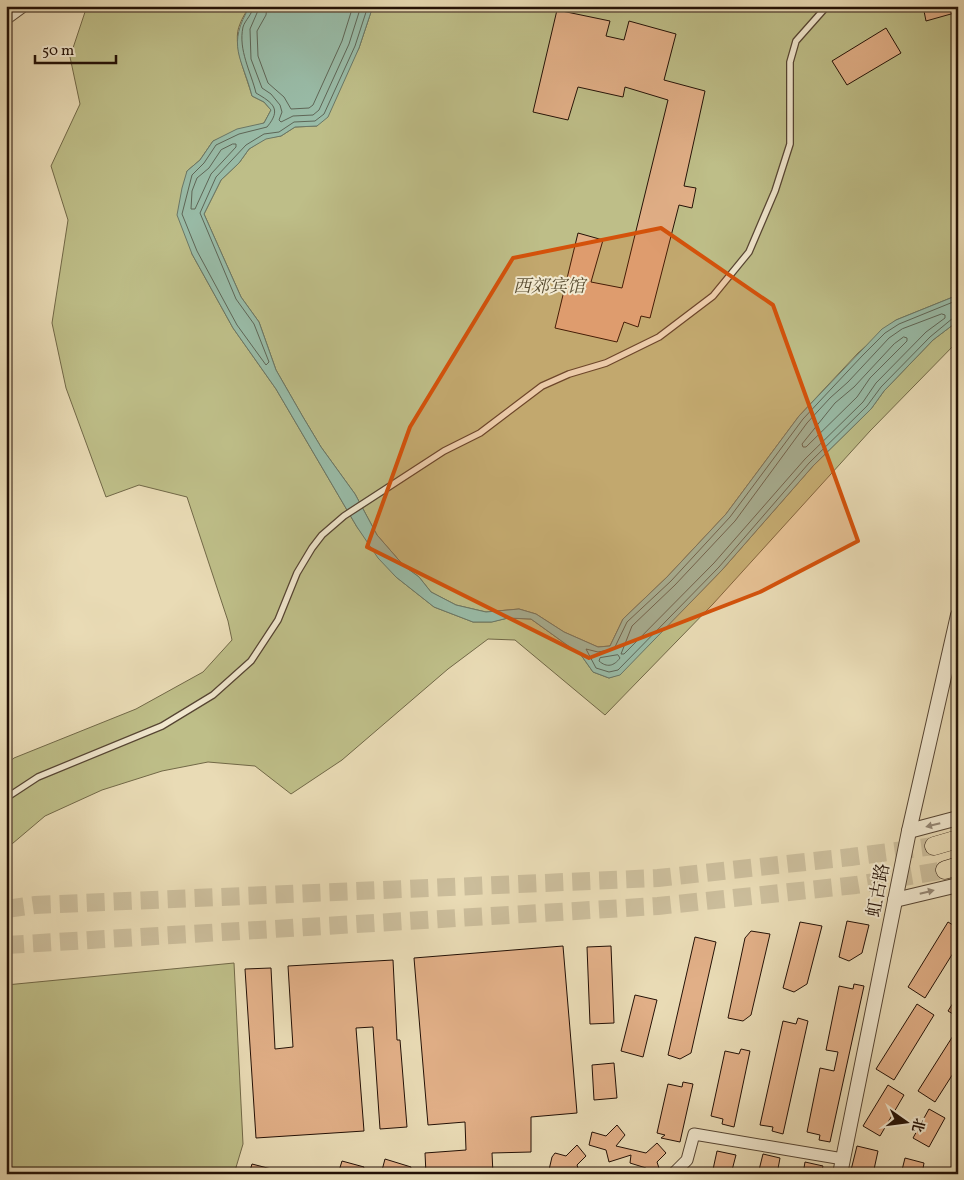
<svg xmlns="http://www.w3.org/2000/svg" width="964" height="1180" font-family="Vollkorn,'Noto Serif SC',serif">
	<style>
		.green { fill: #bebe88; stroke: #716847 }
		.water { fill: #99bca8; stroke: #6a7867 }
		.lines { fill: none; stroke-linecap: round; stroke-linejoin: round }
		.shore { stroke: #5e6657; stroke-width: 1 }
		.building { fill: #e1af87; stroke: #241106 }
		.trunk-tunnel { stroke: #cbbd9b; stroke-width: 18; stroke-dasharray: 18 9; stroke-linecap: butt }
		.service-casing { stroke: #554432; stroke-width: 8 }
		.minor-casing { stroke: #554432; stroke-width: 13 }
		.tertiary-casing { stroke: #554432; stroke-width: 16 }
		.trunk-casing { stroke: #241106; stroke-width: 19 }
		.service { stroke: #f1e8cf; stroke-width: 5.5 }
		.minor { stroke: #f1e8cf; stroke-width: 11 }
		.tertiary { stroke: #f1e8cf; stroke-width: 14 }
		.trunk { stroke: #e9dbb5; stroke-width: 18 }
		.oneway { fill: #958775 }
		.marked { fill: #d4520b; fill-opacity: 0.2; stroke: #d4520b; stroke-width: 4; stroke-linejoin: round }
		.labels { text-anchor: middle; stroke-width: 4; stroke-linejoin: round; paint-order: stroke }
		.park-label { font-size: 18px; font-style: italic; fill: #5a4e34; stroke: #f1e8cf }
		.street-label { font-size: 18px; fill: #241106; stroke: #f1e8cf }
	</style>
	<rect width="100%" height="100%" fill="#e9dbb5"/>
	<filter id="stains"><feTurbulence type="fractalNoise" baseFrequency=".004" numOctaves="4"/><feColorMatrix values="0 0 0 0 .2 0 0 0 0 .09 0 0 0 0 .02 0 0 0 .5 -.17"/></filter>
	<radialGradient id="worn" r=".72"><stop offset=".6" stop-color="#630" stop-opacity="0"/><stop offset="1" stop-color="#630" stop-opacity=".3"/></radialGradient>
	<g class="green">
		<path d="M87,6H250C246,12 242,18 240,24C231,43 247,77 252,96L264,102L271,110L264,123L213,141L200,160L187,171L192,254L233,328L276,389L357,527L396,577L434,607L473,622H491L508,618L531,619L581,655L593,672L609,678L620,674L722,570L813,466L871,409L884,391L933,340L958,321V341L870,431L713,604L605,715L515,640L488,639L448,669L342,760L291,794L255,766L208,762L162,771L102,790L45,816L6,849V765L14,758L136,709L203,672L232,640L228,621L187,497L139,485L106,497L66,388L52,323L68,220L51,166L80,104L70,57Z"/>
		<polygon points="373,6 958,6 958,295 896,320 858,353 799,416 726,514 667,577 623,619 610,646 598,647 564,632 536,614 519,609 486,612 456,605 431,592 419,577 404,566 377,535 355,494 321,447 303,417 276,370 259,322 241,297 204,214 221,180 239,163 249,149 266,138 281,136 295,127 317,126 359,48"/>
		<polygon points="234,963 243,1144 234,1174 6,1174 6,985"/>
	</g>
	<path class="water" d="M250,6H373L359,48L328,117L317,126L295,127L281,136L266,139L249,149L239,163L221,180L204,214L241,297L259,322L276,370L303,417L321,447L355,494L377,535L404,566L419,577L431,592L456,605L486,612L519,609L536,614L564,632L598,647L610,646L623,619L667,577L726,514L799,416L882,329L896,320L958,295V321L933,340L884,391L871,409L813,466L722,570L620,675L609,678L593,672L581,655L531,619L508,618L492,622H473L434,607L396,577L378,558L357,527L276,389L233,328L192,254L177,215L182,188L187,171L200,160L213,141L237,129L264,123L271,110L264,102L252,96C242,57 226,46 250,6Z"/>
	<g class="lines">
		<g class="shore">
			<path d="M253,6C253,14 245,20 243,27C238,50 251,72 256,93C273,103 282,109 267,127L239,134L216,145L204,163L192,175L182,214L197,251L237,325L266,365L269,362L254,324L236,299L200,213L216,177L246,145L264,134L279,132L294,122L315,121L324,114L355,46L368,6"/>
			<polyline points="260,6 250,29 251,59 262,88 271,94 280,105 282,112 279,120 281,122 293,116 313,115 319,110 349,44 361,6"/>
			<polyline points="267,6 266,15 257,31 258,56 268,83 284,97 291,109 309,108 313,105 342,41 353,6"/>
			<polygon points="233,144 236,144 236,147 211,174 195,209 191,209 192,191 197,178 209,168 221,150"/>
			<polyline points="958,300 899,324 885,333 862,356 803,419 730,517 671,581 627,622 614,649 598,652 586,649 596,668 609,672 618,670 719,567 809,463 867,406 881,387 930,337 953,318 958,317"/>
			<polygon points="942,314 945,315 945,318 926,332 876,383 863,402 805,459 714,563 624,654 621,654 632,626 675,585 735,521 807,423 830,398 848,382 889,338 902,329"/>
			<polygon points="904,337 907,338 907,341 870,378 857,397 806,447 803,447 802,444 835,403 854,387 894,344"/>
			<path d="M618,655L620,658C614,666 607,668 599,661L600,658Z"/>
		</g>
	</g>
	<g class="building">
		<polygon points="923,6 958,6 958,12 926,21"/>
		<polygon points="557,10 610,21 606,36 624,40 629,21 676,34 664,80 705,91 684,186 696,188 692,208 679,205 650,318 641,316 638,327 624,322 617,342 555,328 578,233 603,240 591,282 622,288 668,100 625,87 623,97 578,87 568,120 533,112"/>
		<polygon points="886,28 901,53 847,85 832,61"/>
		<polygon points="847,921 869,925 862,953 849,961 839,957"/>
		<polygon points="800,922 822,926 807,984 794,992 783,988"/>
		<polygon points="948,922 958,928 958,945 925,998 908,987"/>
		<polygon points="751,931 770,934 751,1015 743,1021 728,1018 745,938"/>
		<polygon points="695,937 716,942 691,1053 680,1059 668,1055"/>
		<polygon points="563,946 577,1113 531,1117 531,1152 492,1153 493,1174 426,1174 425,1153 466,1150 465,1122 428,1125 414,958"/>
		<polygon points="611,946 614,1023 590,1024 587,947"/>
		<polygon points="393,960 397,1040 400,1040 407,1127 380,1129 373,1027 356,1028 364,1131 256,1138 245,969 271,968 275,1049 293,1047 288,966"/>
		<polygon points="854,984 864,986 830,1142 819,1140 820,1135 807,1132 820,1068 834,1071 838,1052 826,1050 839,986 853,989"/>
		<polygon points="635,995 657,1000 643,1057 621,1051"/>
		<polygon points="958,995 958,1017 948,1011"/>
		<polygon points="917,1004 934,1015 894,1080 876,1069"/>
		<polygon points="798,1018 808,1021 783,1134 772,1131 773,1127 760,1125 783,1021 796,1024"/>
		<polygon points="958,1028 958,1066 935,1102 918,1091"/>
		<polygon points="741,1049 750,1051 734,1127 722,1124 723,1119 711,1116 725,1051 739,1054"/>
		<polygon points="614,1063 617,1098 594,1100 592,1065"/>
		<polygon points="683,1082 693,1084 680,1142 661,1138 665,1135 657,1133 668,1084 682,1087"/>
		<polygon points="888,1085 904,1095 880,1136 863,1126"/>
		<polygon points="929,1109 945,1118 929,1147 913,1138"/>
		<polygon points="617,1125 625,1135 616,1146 646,1153 657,1143 666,1153 657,1162 661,1174 647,1174 646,1168 630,1163 631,1155 609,1162 606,1150 589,1145 592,1132 606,1136"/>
		<polygon points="577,1145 586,1156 577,1165 580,1174 548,1174 552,1157 555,1153 566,1156"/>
		<polygon points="857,1146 878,1151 873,1174 850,1174"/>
		<polygon points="717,1151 736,1155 731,1174 712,1174"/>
		<polygon points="763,1154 780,1158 777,1174 758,1174"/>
		<polygon points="905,1158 924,1163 922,1174 901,1174"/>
		<polygon points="385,1159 411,1167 409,1174 381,1174"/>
		<polygon points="342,1161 364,1167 362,1174 338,1174"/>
		<polygon points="805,1162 823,1166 821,1174 803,1174"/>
		<polygon points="252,1164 279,1171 279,1174 249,1174"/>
	</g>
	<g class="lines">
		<g class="trunk-tunnel">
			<polyline points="6,909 35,905 658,878 851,857 934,846"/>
			<polyline points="6,945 658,906 856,885 945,870"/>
		</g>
		<defs>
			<polyline id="service" points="6,798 38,777 162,726 213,695 251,661 278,620 297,573 312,548 322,535 344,516 444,451 480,433 542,386 569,374 606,363 659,337 713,296 749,252 775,191 790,144 790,62 796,41 827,6"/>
			<polyline id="minor" points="673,1174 687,1160 694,1134 843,1159"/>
			<g id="tertiary">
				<polyline points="6,17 21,6"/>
				<polyline points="909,831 958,818"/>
				<polyline points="895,900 958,885"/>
				<polyline points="840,1174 909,831 958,615"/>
			</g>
			<g id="trunk">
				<polyline points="934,846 958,839"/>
				<polyline points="945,870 958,866"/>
			</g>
		</defs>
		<use href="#service" class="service-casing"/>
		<use href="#minor" class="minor-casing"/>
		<use href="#tertiary" class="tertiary-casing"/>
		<use href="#trunk" class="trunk-casing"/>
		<use href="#service" class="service"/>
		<use href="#minor" class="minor"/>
		<use href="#tertiary" class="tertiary"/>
		<use href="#trunk" class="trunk"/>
	</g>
	<defs><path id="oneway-solid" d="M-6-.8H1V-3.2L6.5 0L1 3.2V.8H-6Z" transform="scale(1.25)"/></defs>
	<g class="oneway">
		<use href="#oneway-solid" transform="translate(933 825) rotate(166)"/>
		<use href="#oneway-solid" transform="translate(927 892) rotate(-14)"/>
	</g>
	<path class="marked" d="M661,228L773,305L858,541L760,592L589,658L367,547L410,427L513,258Z"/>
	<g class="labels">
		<g class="park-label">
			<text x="549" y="292">西郊宾馆</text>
		</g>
		<g class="street-label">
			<text transform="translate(878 890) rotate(-79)" y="6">虹古路</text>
		</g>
	</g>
	<rect width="964" height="1180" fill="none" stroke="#e9dbb5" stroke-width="25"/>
	<rect x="8" y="8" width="949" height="1165" fill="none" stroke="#241106" stroke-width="2.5"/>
	<rect x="12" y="12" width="939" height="1155" fill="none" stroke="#241106"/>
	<g transform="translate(906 1122) rotate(104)" stroke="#f1e8cf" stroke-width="4" paint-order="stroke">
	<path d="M0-4L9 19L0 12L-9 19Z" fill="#241106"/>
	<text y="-8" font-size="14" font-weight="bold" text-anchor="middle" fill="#241106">北</text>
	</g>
	<path d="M35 55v8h81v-8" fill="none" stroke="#241106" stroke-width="2.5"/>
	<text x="42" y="55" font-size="15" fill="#241106" stroke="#f1e8cf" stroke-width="4" paint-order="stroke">50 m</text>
	<rect width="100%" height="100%" filter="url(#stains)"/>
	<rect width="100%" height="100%" fill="url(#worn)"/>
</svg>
